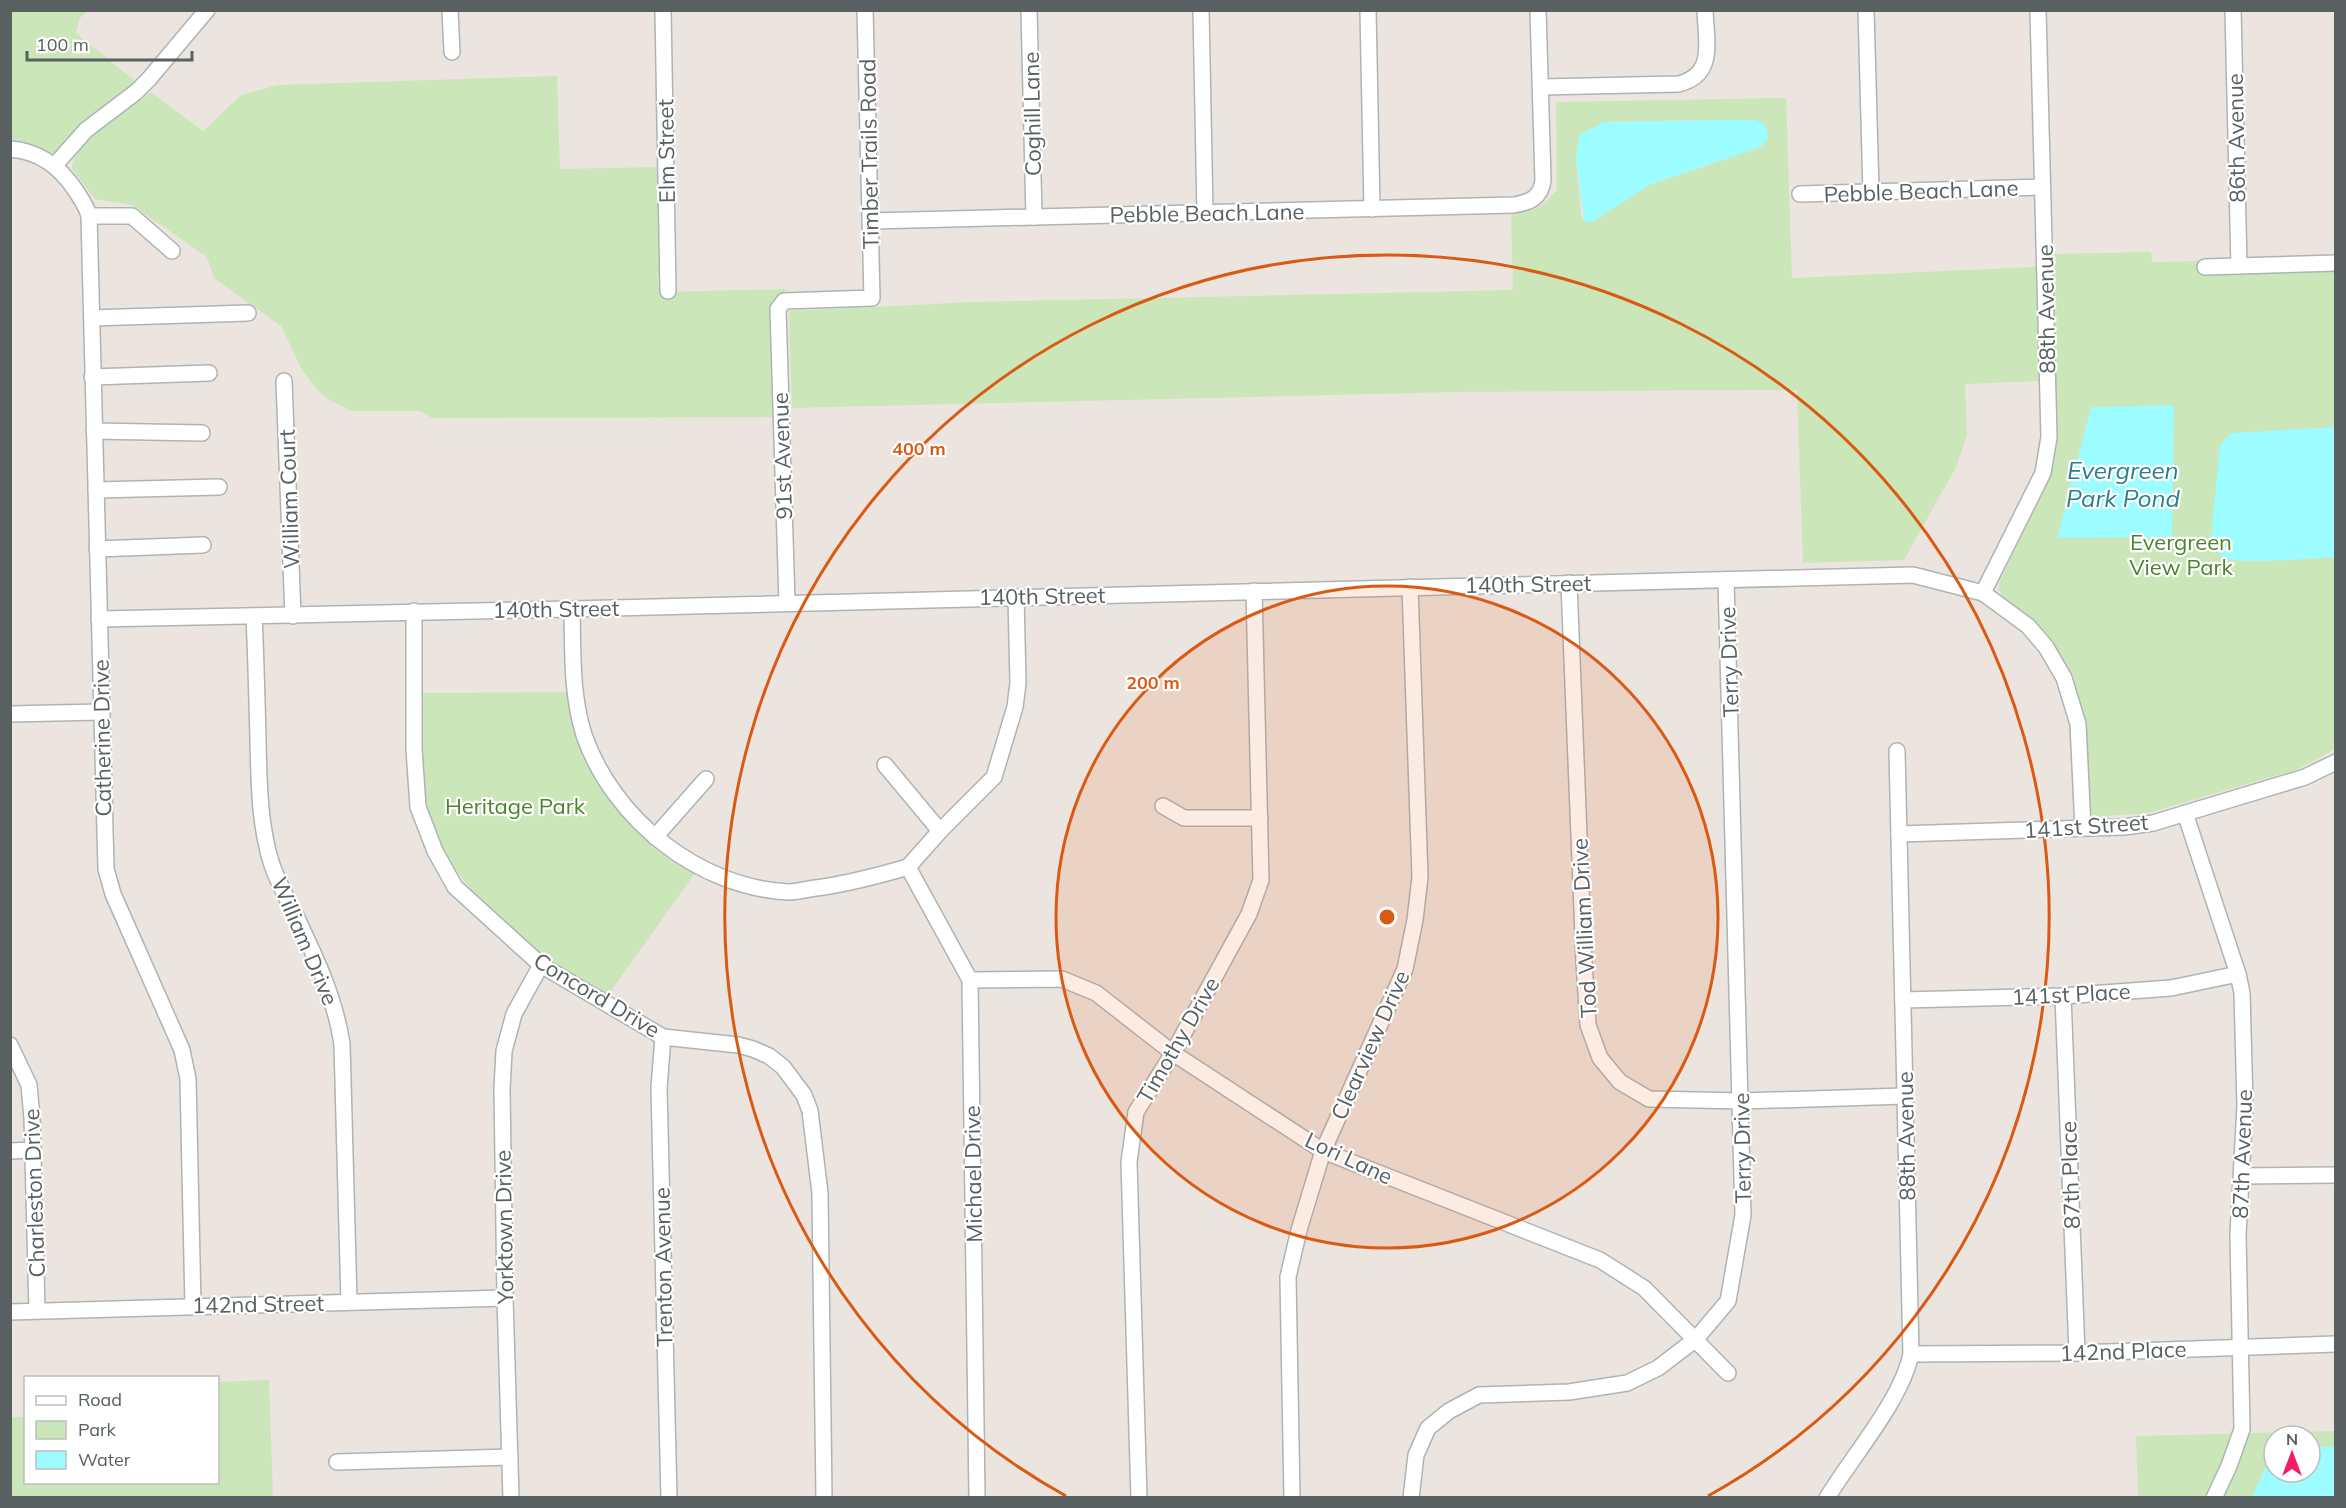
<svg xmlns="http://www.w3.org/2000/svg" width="2346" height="1508" font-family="Mulish,sans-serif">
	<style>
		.green { fill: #cbe6b8; fill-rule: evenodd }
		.water { fill: #9cfcff }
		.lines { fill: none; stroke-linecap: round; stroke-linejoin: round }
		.minor-casing { stroke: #adb4b6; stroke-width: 18 }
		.minor { stroke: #fff; stroke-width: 15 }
		.ring { fill: none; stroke: #da5a14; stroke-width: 3 }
		.labels { text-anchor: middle; stroke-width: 4.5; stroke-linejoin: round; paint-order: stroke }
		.street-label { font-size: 22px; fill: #586061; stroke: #fff }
		.park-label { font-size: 22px; fill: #4d822e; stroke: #fff }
		.water-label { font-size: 24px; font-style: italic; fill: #2a7f89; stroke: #fff }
		.centre { fill: #da5a14; stroke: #fff; stroke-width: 3 }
		.ring-label { font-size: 18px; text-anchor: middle; font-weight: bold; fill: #da5a14; stroke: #fff; stroke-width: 4.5; stroke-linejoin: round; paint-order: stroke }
	</style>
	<rect width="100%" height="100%" fill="#ece4de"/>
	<g class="green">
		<polygon points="11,11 87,11 80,18 76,33 135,81 125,91 83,124 55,154 29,143 11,140"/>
		<path d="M557,76L560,169L661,167L663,266L658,276V286L664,292L789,289L778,295L773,303L776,417L432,418L420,411H351L330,400L320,393L302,370L281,326L214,278L207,257L132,205L95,199L72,169C72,142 131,109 151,92L203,131L241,95L278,85Z"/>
		<path d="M1786,98L1792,278L2036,267L2041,381L1965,384L1967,435L1956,467L1904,560L1803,563L1797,390L1453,392L792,408L789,311L975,302L1513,290L1511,212C1536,212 1541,208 1557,190L1556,102ZM1712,120H1755L1760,147L1651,184L1592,222H1584L1581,214L1576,156L1579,135L1604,122Z"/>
		<polygon points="2151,252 2152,262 2202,261 2335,269 2335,749 2298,769 2144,814 2114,815 2100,819 2093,817 2090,812 2083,710 2071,675 2035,622 2002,596 1999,590 1999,584 2038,499 2055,433 2053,254"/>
		<path d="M567,692C576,770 625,838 695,873L608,995L547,958L523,939L473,892L451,864L442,848L428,813L424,795L420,693Z"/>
		<polygon points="269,1380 273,1497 11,1497 11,1417 25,1417 26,1482 218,1482 218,1382"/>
		<path d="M2335,1431V1497H2138L2136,1436ZM2274,1436H2310V1472H2274Z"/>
	</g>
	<g class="water">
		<polygon points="1712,120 1756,120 1766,126 1768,138 1761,147 1651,184 1592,222 1584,222 1576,156 1579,135 1604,122"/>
		<polygon points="2174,405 2172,537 2057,538 2091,407"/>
		<path d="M2335,427V557C2314,558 2242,565 2226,558C2216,554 2214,545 2211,536L2220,446L2227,436L2232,433Z"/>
		<polygon points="2310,1447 2335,1447 2335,1497 2252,1497 2273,1451 2274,1472 2310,1472"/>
	</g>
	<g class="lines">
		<defs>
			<g id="minor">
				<polyline points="450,10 452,52"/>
				<polyline points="663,10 668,291"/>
				<polyline points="1029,10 1034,217"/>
				<polyline points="1201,10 1205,213"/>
				<polyline points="1368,10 1372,209"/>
				<polyline points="1866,10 1871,192"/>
				<polyline points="2233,10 2239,266"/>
				<path d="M1541,87L1678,84C1716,75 1706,42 1705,10"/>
				<path d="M10,149C40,151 60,167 76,191C81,199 87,207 89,216L106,869L113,894L182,1050L188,1079L193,1306"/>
				<polyline points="55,165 86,130 136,92 149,79 207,10"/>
				<polyline points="1800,194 2042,187"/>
				<polyline points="89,216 132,216 172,251"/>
				<path d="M871,221L1514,205C1530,202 1541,198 1543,180L1538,10"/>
				<polyline points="2205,267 2336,263"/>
				<polyline points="92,318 248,313"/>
				<polyline points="92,377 209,373"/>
				<polyline points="284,381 293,616"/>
				<polyline points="94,431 202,433"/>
				<polyline points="96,490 219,487"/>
				<polyline points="97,549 203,545"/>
				<polyline points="1569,583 1584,962 1588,1025 1600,1058 1620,1082 1649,1099 1742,1101 1905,1096"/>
				<polyline points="1983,593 2043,473 2049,437 2038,10"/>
				<polyline points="787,603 778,309 784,301 872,298 865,10"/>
				<path d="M572,609C573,651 571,694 584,735C613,819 699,888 789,892C797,892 807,889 816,888C847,884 877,876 908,867"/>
				<polyline points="414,611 414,749 418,807 435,851 455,887 541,965 663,1037 738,1045 753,1049 769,1056 783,1067 804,1095 810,1111 820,1193 824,1498"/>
				<path d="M254,617C256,658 257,699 258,740C259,781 259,822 271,862C277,881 287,898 296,916C316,958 335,998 342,1044L349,1302"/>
				<polyline points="99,619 572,609 1913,575 1983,593 2028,626 2046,647 2064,678 2078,724 2083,828"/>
				<polyline points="10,714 101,712"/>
				<polyline points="885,765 940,831"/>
				<polyline points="1163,806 1184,818 1260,818"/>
				<polyline points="2185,813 2238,974 2242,993 2245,1105 2238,1235 2242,1429 2229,1466 2214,1498"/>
				<polyline points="1899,834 2124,827 2153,823 2305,777 2336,762"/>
				<polyline points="655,837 706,779"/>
				<polyline points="908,867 970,980 977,1498"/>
				<polyline points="908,867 940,831 994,777 1015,707 1018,683 1016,597"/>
				<polyline points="970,980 1062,979 1096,993 1173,1053 1323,1151 1600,1260 1644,1288 1728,1373"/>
				<polyline points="2063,996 2077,1353"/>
				<polyline points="1903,1000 2063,996 2171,988 2238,974"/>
				<polyline points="663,1037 659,1088 669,1498"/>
				<polyline points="10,1045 29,1085 32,1118 37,1310"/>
				<polyline points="10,1151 33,1150"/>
				<polyline points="2242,1176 2336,1175"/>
				<polyline points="10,1312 505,1298"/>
				<polyline points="1911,1354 2077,1353 2336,1344"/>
				<polyline points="337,1462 510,1457"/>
				<polyline points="511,1498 505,1298 502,1089 504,1051 514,1014 541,965"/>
				<polyline points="1139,1498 1129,1162 1136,1112 1173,1053 1249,914 1261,880 1254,591"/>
				<polyline points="1292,1498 1288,1277 1299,1230 1323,1151 1405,969 1415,920 1420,877 1410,587"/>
				<polyline points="1411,1498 1416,1455 1428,1428 1449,1411 1479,1395 1569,1392 1627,1383 1658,1368 1696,1339 1728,1301 1743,1215 1726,580"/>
				<path d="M1827,1498C1853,1455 1901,1401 1911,1354L1897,751"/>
			</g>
		</defs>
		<use href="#minor" class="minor-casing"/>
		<use href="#minor" class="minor"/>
	</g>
	<circle cx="1387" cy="917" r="331" fill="#da5a14" fill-opacity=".12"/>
	<g class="ring">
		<circle cx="1387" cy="917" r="331"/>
		<path d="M1066 1496A662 662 0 1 1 1708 1496"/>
	</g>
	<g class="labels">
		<g class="street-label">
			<text transform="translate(1032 114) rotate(-91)" y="8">Coghill Lane</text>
			<text transform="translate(2236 138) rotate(-91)" y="8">86th Avenue</text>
			<text transform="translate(666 151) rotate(-91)" y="8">Elm Street</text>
			<text transform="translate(869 154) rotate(-91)" y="8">Timber Trails Road</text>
			<text transform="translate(1921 191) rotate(-2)" y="8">Pebble Beach Lane</text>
			<text transform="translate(1207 213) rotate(-1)" y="8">Pebble Beach Lane</text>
			<text transform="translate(2046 309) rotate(-91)" y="8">88th Avenue</text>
			<text transform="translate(782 456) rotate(-92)" y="8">91st Avenue</text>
			<text transform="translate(289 499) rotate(-92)" y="8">William Court</text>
			<text transform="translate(1528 584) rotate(-1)" y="8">140th Street</text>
			<text transform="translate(1042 596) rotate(-1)" y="8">140th Street</text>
			<text transform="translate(556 609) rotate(-1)" y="8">140th Street</text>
			<text transform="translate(1729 662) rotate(-92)" y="8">Terry Drive</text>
			<text transform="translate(102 738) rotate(-91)" y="8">Catherine Drive</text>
			<text transform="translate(2086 826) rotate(-4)" y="8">141st Street</text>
			<text transform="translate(1584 928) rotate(-93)" y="8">Tod William Drive</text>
			<text transform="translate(305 941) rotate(67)" y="8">William Drive</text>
			<text transform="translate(2071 994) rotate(-3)" y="8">141st Place</text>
			<text transform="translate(597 995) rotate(31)" y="8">Concord Drive</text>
			<text transform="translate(1178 1040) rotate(-60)" y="8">Timothy Drive</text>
			<text transform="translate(1370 1045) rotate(-66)" y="8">Clearview Drive</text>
			<text transform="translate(1906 1136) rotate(-91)" y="8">88th Avenue</text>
			<text transform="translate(1742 1148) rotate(-91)" y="8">Terry Drive</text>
			<text transform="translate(2242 1154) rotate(-88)" y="8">87th Avenue</text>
			<text transform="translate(1349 1158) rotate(25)" y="8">Lori Lane</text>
			<text transform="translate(973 1174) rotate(-91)" y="8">Michael Drive</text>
			<text transform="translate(2070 1175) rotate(-92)" y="8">87th Place</text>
			<text transform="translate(34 1193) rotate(-92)" y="8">Charleston Drive</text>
			<text transform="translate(504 1227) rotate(-91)" y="8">Yorktown Drive</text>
			<text transform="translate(663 1267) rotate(-91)" y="8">Trenton Avenue</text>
			<text transform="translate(258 1304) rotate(-1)" y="8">142nd Street</text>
			<text transform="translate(2123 1351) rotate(-2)" y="8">142nd Place</text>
		</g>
		<g class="park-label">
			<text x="2181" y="550">Evergreen<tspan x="2181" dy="25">View Park</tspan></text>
			<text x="515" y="814">Heritage Park</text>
		</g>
		<g class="water-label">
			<text x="2123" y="479">Evergreen<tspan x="2123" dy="28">Park Pond</tspan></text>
		</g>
	</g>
	<circle cx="1387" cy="917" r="9" class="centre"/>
	<g class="ring-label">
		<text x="919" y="455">400 m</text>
		<text x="1153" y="689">200 m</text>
	</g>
	<rect width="2346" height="1508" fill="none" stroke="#586061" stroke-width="24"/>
	<rect x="24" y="1376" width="195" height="108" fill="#ffffff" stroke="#bcbfc0" stroke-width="1.5"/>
	<rect x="36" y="1396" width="30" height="9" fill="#ffffff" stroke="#bcbfc0" stroke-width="1.5"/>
	<text x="78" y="1406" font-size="18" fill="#586061">Road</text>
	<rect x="36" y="1421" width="30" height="18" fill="#cbe6b8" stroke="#bcbfc0" stroke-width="1.5"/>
	<text x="78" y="1436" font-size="18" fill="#586061">Park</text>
	<rect x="36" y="1451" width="30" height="18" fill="#9cfcff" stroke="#bcbfc0" stroke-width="1.5"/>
	<text x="78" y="1466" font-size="18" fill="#586061">Water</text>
	<g transform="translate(2292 1454)"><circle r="28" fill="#ffffff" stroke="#bcbfc0" stroke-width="1.5"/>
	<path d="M0-4.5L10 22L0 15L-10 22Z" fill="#f41d64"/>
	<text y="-9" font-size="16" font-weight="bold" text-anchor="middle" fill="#586061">N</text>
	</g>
	<path d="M27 51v9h165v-9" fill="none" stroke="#586061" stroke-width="3"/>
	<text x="36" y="51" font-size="18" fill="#586061" stroke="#ffffff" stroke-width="4.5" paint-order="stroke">100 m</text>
</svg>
